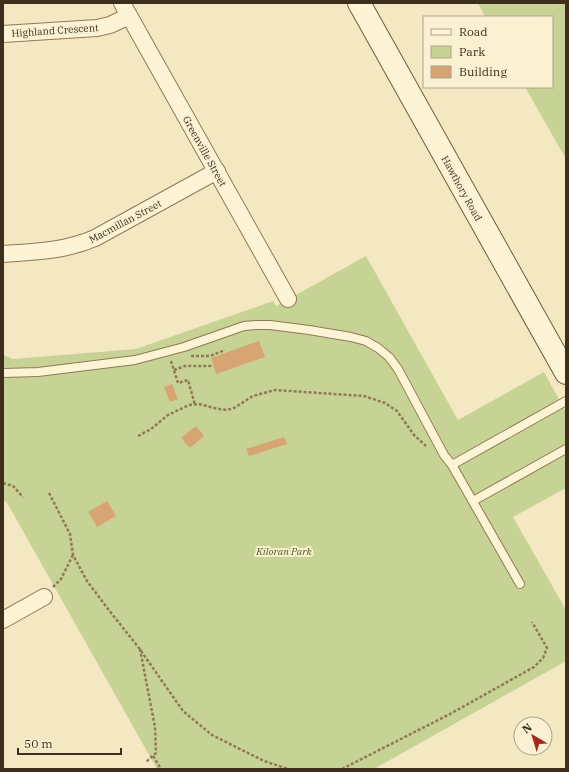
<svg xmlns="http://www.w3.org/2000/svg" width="569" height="772" font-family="'IBM Plex Serif',serif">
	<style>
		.green { fill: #c7d394 }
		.building { fill: #d7a473 }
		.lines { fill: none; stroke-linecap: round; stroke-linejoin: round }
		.lane-casing { stroke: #907956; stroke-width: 10 }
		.street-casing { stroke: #907956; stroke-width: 18 }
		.secondary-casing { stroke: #725a39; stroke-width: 24 }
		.path { stroke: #907956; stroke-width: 2.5; stroke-dasharray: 3 2; stroke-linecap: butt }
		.lane { stroke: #fdf4d6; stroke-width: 8 }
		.street { stroke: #fdf4d6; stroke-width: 16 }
		.secondary { stroke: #fdf4d6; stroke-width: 22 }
		.labels { text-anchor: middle; stroke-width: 4; stroke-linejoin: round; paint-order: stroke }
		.street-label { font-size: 10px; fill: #3e2f1c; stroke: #faf1d2 }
		.park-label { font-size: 10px; font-style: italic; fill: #495d20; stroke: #faf1d2 }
	</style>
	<rect width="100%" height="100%" fill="#f4e8c2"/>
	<g class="green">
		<polygon points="478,3 566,3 566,159 525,87 552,87 552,17 485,17"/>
		<polygon points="366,256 458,420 544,372 566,412 566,488 513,517 566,610 566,661 374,769 157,769 6,501 3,502 3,355 13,359 136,349 273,301 276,306"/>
	</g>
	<g class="building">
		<polygon points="259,341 265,357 216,374 211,358"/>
		<polygon points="172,384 178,399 170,402 164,387"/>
		<polygon points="196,426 204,436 190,448 181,438"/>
		<polygon points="284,437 287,444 249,456 246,449"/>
		<polygon points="107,501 116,516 97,527 88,512"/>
	</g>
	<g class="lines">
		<defs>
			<g id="lane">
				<polyline points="3,373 38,372 135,360 184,347 244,326 257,325 270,325 309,330 351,337 366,341 378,348 389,357 398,369 444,455 452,465 520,584"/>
				<polyline points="452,465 566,401"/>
				<polyline points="473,501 566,449"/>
			</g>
			<g id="street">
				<polyline points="122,3 288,299"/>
				<polyline points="3,34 97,28 110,25 129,16"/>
				<path d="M3,254C35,252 65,251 95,238L217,171"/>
				<polyline points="3,620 44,597"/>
			</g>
			<polyline id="secondary" points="359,3 566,373"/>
		</defs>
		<use href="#lane" class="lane-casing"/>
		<use href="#street" class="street-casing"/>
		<use href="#secondary" class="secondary-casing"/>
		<g class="path">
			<polyline points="191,356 210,356 225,350"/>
			<polyline points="171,361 178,383 188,380 195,405"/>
			<polyline points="174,370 185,366 213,366"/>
			<polyline points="138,436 151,429 168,415 189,405 199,404 218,409 227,410 234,408 253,396 275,390 364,396 385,403 397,411 414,435 426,446"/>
			<polyline points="3,483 13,486 23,497"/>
			<polyline points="49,493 70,534 73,555 87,581 108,609 139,648 183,711 212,735 264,761 288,769"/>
			<polyline points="53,587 61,579 73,555"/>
			<polyline points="140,649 155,727 156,753 146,762"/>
			<polyline points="153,756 161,769"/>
			<polyline points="342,769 450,714 534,667 543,658 547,648 532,622"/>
		</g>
		<use href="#lane" class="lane"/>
		<use href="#street" class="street"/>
		<use href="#secondary" class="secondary"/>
	</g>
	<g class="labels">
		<g class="street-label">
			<text transform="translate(55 30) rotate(-4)" y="4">Highland Crescent</text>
			<text transform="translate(205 151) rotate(61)" y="4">Greenville Street</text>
			<text transform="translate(462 188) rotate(61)" y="4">Hawthory Road</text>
			<text transform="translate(125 221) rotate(-28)" y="4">Macmillan Street</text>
		</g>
		<g class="park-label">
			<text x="284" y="555">Kiloran Park</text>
		</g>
	</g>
	<rect width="569" height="772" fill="none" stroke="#3e2f1c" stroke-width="8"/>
	<rect x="423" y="16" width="130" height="72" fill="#faf1d2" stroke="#afa389"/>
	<rect x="431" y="29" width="20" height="6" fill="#fdf4d6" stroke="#afa389"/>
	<text x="459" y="36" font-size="12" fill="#3e2f1c">Road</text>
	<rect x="431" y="46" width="20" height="12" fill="#c7d394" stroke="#afa389"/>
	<text x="459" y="56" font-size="12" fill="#3e2f1c">Park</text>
	<rect x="431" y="66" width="20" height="12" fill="#d7a473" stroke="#afa389"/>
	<text x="459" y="76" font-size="12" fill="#3e2f1c">Building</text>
	<g transform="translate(533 736) rotate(322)"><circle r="19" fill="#faf1d2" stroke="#afa389"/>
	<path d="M0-3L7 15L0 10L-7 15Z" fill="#a7271e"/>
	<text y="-6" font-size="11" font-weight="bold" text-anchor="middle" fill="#3e2f1c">N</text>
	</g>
	<path d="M18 748v6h103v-6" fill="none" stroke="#3e2f1c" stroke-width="2"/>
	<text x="24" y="748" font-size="12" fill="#3e2f1c" stroke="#faf1d2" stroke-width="3" paint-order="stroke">50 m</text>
</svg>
